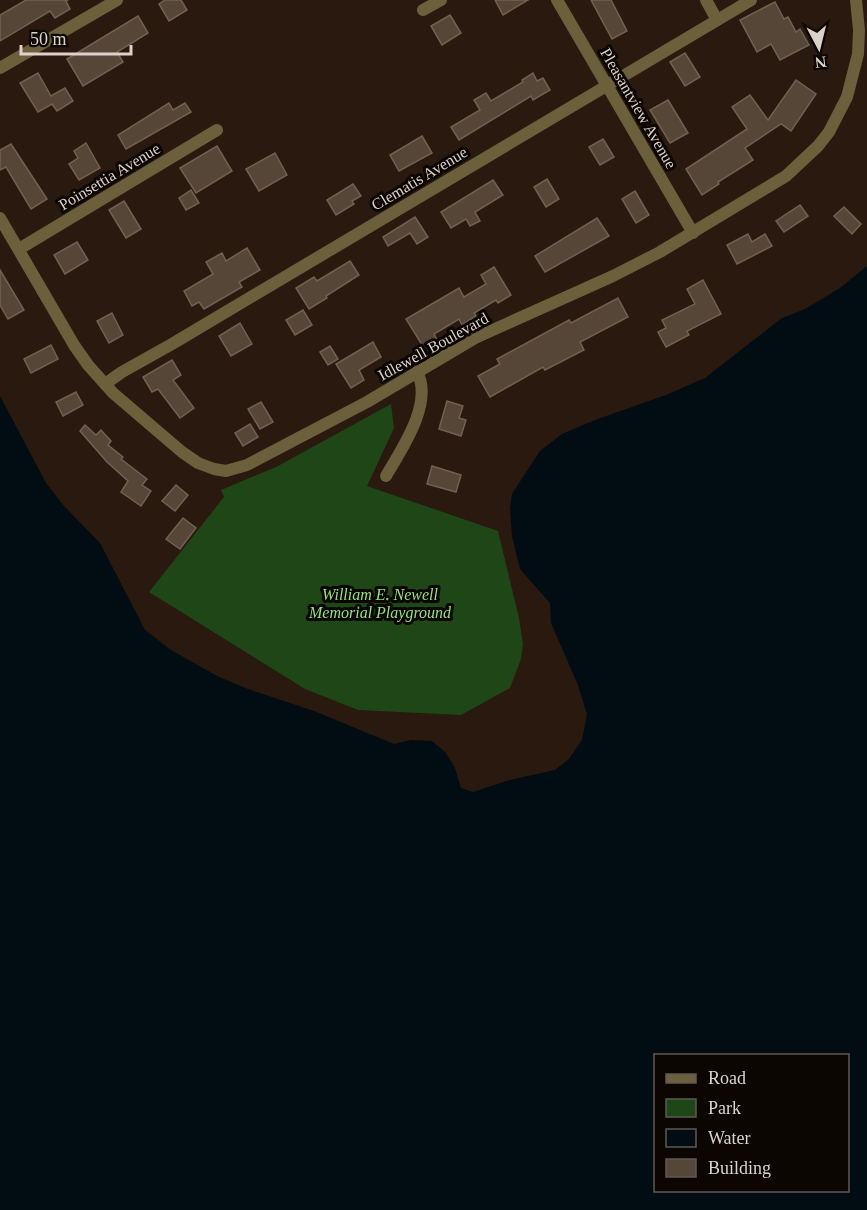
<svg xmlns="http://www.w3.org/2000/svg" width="867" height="1210" font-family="Georgia,serif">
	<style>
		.green { fill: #1e4616 }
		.water { fill: #020c13; fill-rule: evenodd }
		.building { fill: #564638; stroke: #726151; stroke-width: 1.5 }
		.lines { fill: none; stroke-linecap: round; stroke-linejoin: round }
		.minor { stroke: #6b603b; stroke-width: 12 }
		.labels { text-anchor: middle; stroke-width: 6; stroke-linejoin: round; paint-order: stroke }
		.street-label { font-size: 16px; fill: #ddd2cb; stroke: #0c0603 }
		.park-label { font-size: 16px; font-style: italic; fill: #92e281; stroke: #0c0603 }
	</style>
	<rect width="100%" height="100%" fill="#29190e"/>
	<polygon class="green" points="391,404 394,428 367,486 498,531 519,618 523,644 521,659 510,688 461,715 358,710 305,689 149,592 224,497 221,490 276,467"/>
	<path class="water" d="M867,266V1210H0V396L46,483L64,506L100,543L145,630L171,650L217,676L248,689L314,711L394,744L411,740L432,741L445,752L455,768L461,788L473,792L506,781L555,770L569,759L582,740L587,714L578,685L551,623L550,603L520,569L512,536L510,508L512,494L540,451L562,434L595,420L666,395L705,378L782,318L805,309L840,288ZM656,1056H848V1190H656Z"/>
	<g class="building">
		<polygon points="26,0 68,0 66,1 70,9 55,18 50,11 0,41 0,15"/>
		<polygon points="165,0 181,0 187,10 169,21 159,4"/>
		<polygon points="495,0 528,0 503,15"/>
		<polygon points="591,0 611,0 627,31 612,39"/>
		<polygon points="775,2 784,19 788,17 796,32 800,29 809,45 780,60 771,44 757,52 740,20"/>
		<polygon points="450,15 461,33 442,45 431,26"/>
		<polygon points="138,16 148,33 117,52 123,62 83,86 67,59"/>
		<polygon points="685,53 700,77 685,86 670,62"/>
		<polygon points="38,73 51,96 65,88 73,101 57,111 52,104 38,112 20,83"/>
		<polygon points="533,73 537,81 543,78 550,90 533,100 531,96 459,140 451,127 480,110 474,100 486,93 491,101 523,82 522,80"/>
		<polygon points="796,80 816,94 791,131 781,124 745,148 753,160 718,182 719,184 702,195 686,169 747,129 732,107 750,95 768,120"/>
		<polygon points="668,100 688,133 670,143 650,110"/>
		<polygon points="169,103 173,110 185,103 191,112 126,149 118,135"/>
		<polygon points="422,136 432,153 399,171 390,155"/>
		<polygon points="603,139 614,157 600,165 589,147"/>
		<polygon points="86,143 100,168 79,180 69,164 78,158 74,151"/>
		<polygon points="11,144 47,199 31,209 6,167 0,170 0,150"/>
		<polygon points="217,146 232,171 196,193 180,168"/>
		<polygon points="275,153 287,175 259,191 246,169"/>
		<polygon points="547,179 559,199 546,207 534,187"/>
		<polygon points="493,180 503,195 475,212 480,221 470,226 466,219 451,228 441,212"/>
		<polygon points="353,184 361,196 352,201 354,204 336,215 327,200"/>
		<polygon points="191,190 199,203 186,210 179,198"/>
		<polygon points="635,191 649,215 636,223 622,199"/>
		<polygon points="124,201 141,229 126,238 109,210"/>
		<polygon points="800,205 808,216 784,232 776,221"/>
		<polygon points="844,207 861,224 852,234 834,216"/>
		<polygon points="415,217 428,237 417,244 410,233 388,246 383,237"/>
		<polygon points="597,218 609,236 545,272 535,256"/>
		<polygon points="748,234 752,242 765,234 772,246 737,264 727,245"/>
		<polygon points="77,242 88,260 65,274 54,255"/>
		<polygon points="247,248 260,270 239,282 242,287 204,309 199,302 192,306 184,291 213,274 206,262 222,253 226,261"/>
		<polygon points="350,261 359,275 326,296 327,298 309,309 296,288 314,277 317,281"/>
		<polygon points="494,267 511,295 498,303 496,300 474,313 476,316 462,325 459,319 434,334 437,340 424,348 406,319 459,288 464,297 486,284 481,275"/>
		<polygon points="0,270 24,310 8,319 0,305"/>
		<polygon points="703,280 721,314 687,331 689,335 666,347 658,332 666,328 662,320 695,304 687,289"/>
		<polygon points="618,298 628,317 580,342 584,350 545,370 543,367 490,397 478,376 500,364 497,359 569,320 571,323"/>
		<polygon points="303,310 312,325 295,335 286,320"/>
		<polygon points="112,313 123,335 109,343 97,321"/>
		<polygon points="240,323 252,344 231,356 219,336"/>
		<polygon points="373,342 381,357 359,370 364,380 351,388 336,364"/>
		<polygon points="51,345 58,359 31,373 24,359"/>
		<polygon points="330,346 338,359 328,365 320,352"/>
		<polygon points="172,360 181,375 173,380 194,408 180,418 158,389 152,392 143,377"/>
		<polygon points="76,392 83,405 63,416 56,402"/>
		<polygon points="447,401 463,406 459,418 466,420 461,436 439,429"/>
		<polygon points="261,402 273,422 260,429 248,409"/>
		<polygon points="250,424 258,437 243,446 235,433"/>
		<polygon points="85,425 96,435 101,430 111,441 108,445 123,457 121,459 147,479 142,485 151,491 141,506 121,492 128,481 107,462 80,431"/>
		<polygon points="432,466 461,475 456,492 427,484"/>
		<polygon points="176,485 188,495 175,511 162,501"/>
		<polygon points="183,518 196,528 180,549 166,539"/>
	</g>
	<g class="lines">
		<g class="minor">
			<polyline points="557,0 693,233"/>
			<polyline points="706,0 717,20"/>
			<polyline points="423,10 441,0"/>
			<polyline points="0,68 117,0"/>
			<polyline points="0,218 74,345 88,365 113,393 182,452 198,463 214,469 226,471 247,465 367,402 475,338 613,276 660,252 786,176 818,146 829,132 847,97 858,54 859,30 856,0"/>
			<polyline points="19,249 217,130"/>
			<polyline points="105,384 122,372 172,344 751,0"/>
			<path d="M386,476C401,450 434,403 417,372"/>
		</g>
	</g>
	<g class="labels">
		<g class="street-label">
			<text transform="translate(639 108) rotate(60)" y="6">Pleasantview Avenue</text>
			<text transform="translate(109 176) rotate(-31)" y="6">Poinsettia Avenue</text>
			<text transform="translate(419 178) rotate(-31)" y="6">Clematis Avenue</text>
			<text transform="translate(433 346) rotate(-29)" y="6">Idlewell Boulevard</text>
		</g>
		<g class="park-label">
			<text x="380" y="600">William E. Newell<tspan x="380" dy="18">Memorial Playground</tspan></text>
		</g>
	</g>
	<rect x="654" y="1054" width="195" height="138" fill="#0c0603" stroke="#605853" stroke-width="1.5"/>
	<rect x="666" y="1074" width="30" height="9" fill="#6b603b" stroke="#605853" stroke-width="1.5"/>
	<text x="708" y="1084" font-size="18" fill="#ddd2cb">Road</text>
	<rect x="666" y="1099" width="30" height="18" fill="#1e4616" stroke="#605853" stroke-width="1.5"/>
	<text x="708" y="1114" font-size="18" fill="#ddd2cb">Park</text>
	<rect x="666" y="1129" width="30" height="18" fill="#020c13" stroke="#605853" stroke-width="1.5"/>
	<text x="708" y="1144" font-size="18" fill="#ddd2cb">Water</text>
	<rect x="666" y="1159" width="30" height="18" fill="#564638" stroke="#605853" stroke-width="1.5"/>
	<text x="708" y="1174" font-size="18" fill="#ddd2cb">Building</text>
	<g transform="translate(819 48) rotate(173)" stroke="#0c0603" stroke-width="4.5" paint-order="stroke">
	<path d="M0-4.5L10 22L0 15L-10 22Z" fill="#ddd2cb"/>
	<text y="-9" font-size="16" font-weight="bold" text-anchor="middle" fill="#ddd2cb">N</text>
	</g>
	<path d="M21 45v9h110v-9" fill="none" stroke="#ddd2cb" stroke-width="3"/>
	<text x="30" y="45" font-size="18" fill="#ddd2cb" stroke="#0c0603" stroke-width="4.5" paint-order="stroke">50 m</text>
</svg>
